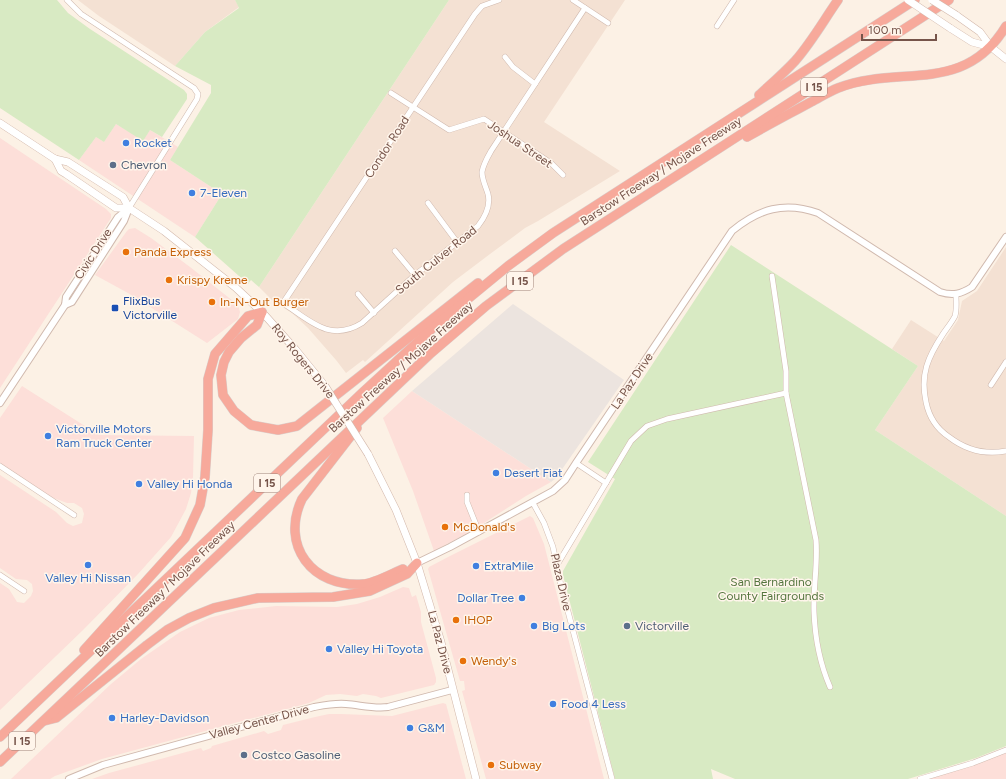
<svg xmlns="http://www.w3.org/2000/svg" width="1006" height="779" font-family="Figtree,sans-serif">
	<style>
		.residential { fill: #f4e1d3 }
		.commercial { fill: #fddfd9 }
		.industrial { fill: #ece4df }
		.green { fill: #d8eac3 }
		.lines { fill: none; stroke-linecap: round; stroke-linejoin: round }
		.minor-casing { stroke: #d0b9ae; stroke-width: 6 }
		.tertiary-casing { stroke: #d0b9ae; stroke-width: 8 }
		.secondary-casing { stroke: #d3b8ab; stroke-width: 8 }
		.motorway-casing { stroke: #d9cfcc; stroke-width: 10 }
		.minor { stroke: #fff; stroke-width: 5 }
		.tertiary { stroke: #fff; stroke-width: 6 }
		.secondary { stroke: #fff; stroke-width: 7 }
		.motorway { stroke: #f7a99b; stroke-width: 9 }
		.secondary-bridge-casing { stroke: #d3b8ab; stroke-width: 8; stroke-linecap: butt }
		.secondary-bridge { stroke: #fff; stroke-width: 7 }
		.shop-dot { fill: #3f7fe0; stroke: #fff5eb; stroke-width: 1.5 }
		.service-dot { fill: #5c6f8a; stroke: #fff5eb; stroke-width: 1.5 }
		.food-dot { fill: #e8710a; stroke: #fff5eb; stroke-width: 1.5 }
		.transit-dot { fill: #1a4fb4; stroke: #fff5eb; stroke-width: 1.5 }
		.labels { text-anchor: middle; stroke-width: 3; stroke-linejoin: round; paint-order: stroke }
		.shield { fill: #fff5eb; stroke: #9f847a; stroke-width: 1 }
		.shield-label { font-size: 11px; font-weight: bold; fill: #76544a }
		.shop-label { font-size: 12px; fill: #366cbe; stroke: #fff5eb; text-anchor: start }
		.street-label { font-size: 12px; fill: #76544a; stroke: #fff5eb }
		.service-label { font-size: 12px; fill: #4e5e75; stroke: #fff5eb; text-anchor: start }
		.food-label { font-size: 12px; fill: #c56008; stroke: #fff5eb; text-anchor: start }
		.transit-label { font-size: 12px; fill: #164399; stroke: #fff5eb; text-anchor: start }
		.park-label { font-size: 12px; fill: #55763f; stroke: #fff5eb }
	</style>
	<rect width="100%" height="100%" fill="#fcf1e5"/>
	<g class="residential">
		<polygon points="78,0 235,0 239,7 205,32 175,66 99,16"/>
		<polygon points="449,0 625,0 544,122 620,171 538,221 525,228 490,254 453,282 365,362 363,360 346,373 336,360 308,328 292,313 274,302 259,287"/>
		<polygon points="1006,247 1006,516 875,430 918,366 892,349 911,320 944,341 958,320 962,301 977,291"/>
	</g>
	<g class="commercial">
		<polygon points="116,124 143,140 150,130 178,147 170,160 222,194 195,237 79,160 96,137 104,142"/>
		<polygon points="0,138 106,209 111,214 111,218 0,388"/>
		<polygon points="135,228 151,238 190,267 238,305 240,312 238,319 207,343 128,293 95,275 127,231 129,229"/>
		<polygon points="22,386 99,435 194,436 193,477 191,493 186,509 171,537 138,574 83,630 0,710 0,583 9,589 17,602 24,603 31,596 33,591 32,584 27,580 16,579 0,568 0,475 56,512 67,523 73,526 82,523 84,514 82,508 74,503 67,503 48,496 0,464 0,418"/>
		<polygon points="412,391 551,482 526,496 473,530 434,551 413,491 383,418"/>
		<polygon points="530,516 533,518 544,544 604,779 486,779 462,691 465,690 464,681 460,681 428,569 429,567 450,556"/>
		<polygon points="403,587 409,588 412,597 416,595 421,612 421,622 436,678 436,682 434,685 381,698 376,696 363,694 357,696 340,694 326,695 309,703 102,759 55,776 50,779 11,779 111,684 141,659 180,632 209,618 239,610 276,606 337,607 357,604 380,597"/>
		<polygon points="443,703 446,704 466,779 92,779 109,773 201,748 203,751 211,748 212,746 264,731 268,734 281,730 283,725 315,717 329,714 341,714 392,716"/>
		<polygon points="1006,752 1006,779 929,779 978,764"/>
	</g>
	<polygon class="industrial" points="513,304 624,380 556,478 551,482 412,391"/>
	<g class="green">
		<polygon points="0,0 57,0 68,13 90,29 184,90 187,94 187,99 162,137 150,130 143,141 116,124 104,142 96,137 79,160 0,108"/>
		<polygon points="235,0 449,0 259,287 251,280 248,284 195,237 222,194 170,160 211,93 211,85 175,66 205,32 239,8"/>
		<polygon points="731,245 918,366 875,430 1006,516 1006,746 976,758 908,779 735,779 711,769 713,779 615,779 563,575 563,571 615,479 588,462"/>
	</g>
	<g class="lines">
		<defs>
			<g id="minor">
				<polyline points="67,0 81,14 194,88 198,94 197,99 129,208"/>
				<path d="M499,0L482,6L475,14L283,303C309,320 330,343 362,323L415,275L478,226C485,217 491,206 488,194C486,187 482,180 482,172C483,165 487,158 491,151L585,8"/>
				<polyline points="573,0 608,23"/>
				<polyline points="717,26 734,0"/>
				<polyline points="505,57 513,67 535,84"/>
				<polyline points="391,93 449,130 484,119 551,163 563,175"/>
				<polyline points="428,203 457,242"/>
				<polyline points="395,251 415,275"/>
				<path d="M772,276L786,371V393L816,540C818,564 813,588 814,612C815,637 820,664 830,687"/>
				<polyline points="358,294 374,313"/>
				<path d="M956,295C956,302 957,309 955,316C952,322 947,328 943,334C928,357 920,374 926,402C929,417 937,429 949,437C966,450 985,455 1006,451"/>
				<polyline points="991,385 1006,362"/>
				<polyline points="576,463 606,483"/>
				<polyline points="0,466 74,515"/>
				<polyline points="467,495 467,502 479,532"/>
				<polyline points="533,503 544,523 553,547 560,581 612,779"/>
				<polyline points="557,565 631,441 647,426 667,419 786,393"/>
				<polyline points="0,575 24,591"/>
				<polyline points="920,779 973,763 1006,750"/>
			</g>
			<g id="tertiary">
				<polyline points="65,305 72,302 124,221 129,208"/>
				<polyline points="0,403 65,305 66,297 118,217 129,208"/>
				<path d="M417,563L450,547L553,491L565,480L576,463L732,231C759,209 784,201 818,213L940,292C953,296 961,294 972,287L1006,237"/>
				<path d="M69,779L103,765L314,707C325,705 335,703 346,704C360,705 374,709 388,707L452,690"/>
			</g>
			<g id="secondary">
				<polyline points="956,15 980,32 991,47 1006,59"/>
				<polyline points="950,28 972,42 991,47"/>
				<polyline points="0,123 55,159 68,162 123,197 129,208"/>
				<polyline points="55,159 61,171 66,174 116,208 129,208 164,231 235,287 262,312 295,349 325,386"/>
				<polyline points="368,454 396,510 417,563 441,642 476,779"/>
			</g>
			<g id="motorway">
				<path d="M759,95C771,84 784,73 795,61C811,43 824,20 838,0"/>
				<path d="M747,137C768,125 789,114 811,102C819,98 828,92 838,88C900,64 964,96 1006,26"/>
				<polyline points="262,312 257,325 241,338 229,352 224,362 221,375 223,395 234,411 251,425 278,430 297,426 478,283"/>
				<path d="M357,428L302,499C280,545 312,588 363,584C373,584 393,573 403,569"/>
				<polyline points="84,650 185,538 200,505 205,477 208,430 208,379 215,354 248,316 262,312"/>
				<polyline points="44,721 56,718 147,645 167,630 189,618 214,608 258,598 333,597 370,591 407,574 417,563"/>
				<polyline points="0,737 363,392 435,326 508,266 553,233 915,0"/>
				<polyline points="0,762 430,354 486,306 563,249 949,0"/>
			</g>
		</defs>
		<use href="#minor" class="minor-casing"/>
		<use href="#tertiary" class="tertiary-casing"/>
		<use href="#secondary" class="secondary-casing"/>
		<use href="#motorway" class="motorway-casing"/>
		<use href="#minor" class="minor"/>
		<use href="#tertiary" class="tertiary"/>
		<use href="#secondary" class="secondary"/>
		<use href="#motorway" class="motorway"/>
		<defs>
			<g id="secondary-bridge">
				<polyline points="908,0 950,28"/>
				<polyline points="932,0 956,15"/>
				<polyline points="325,386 368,454"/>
			</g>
		</defs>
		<use href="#secondary-bridge" class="secondary-bridge-casing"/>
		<use href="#secondary-bridge" class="secondary-bridge"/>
	</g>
	<g class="shop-dot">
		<circle cx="126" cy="143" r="4"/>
		<circle cx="192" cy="193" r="4"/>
		<circle cx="48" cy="436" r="4"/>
		<circle cx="496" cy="473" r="4"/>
		<circle cx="139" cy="484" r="4"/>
		<circle cx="88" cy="565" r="4"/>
		<circle cx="476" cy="566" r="4"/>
		<circle cx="522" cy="598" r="4"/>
		<circle cx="534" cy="626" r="4"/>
		<circle cx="329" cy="649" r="4"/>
		<circle cx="553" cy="704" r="4"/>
		<circle cx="112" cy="718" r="4"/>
		<circle cx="410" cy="728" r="4"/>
	</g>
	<g class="service-dot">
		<circle cx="113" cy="165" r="4"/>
		<circle cx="627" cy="626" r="4"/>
		<circle cx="244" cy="755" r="4"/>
	</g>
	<g class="food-dot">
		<circle cx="126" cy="252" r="4"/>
		<circle cx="169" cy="280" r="4"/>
		<circle cx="212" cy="302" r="4"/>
		<circle cx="445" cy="527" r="4"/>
		<circle cx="456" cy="620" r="4"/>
		<circle cx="463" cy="661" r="4"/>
		<circle cx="491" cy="765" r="4"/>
	</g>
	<rect class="transit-dot" x="111" y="304" width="8" height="8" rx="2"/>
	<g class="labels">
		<g class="shield">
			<rect x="801" y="78" width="26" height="18" rx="3"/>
			<rect x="507" y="272" width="26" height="18" rx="3"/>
			<rect x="254" y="474" width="26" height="18" rx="3"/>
			<rect x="9" y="732" width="26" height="18" rx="3"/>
		</g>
		<g class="shield-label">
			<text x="814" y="91">I 15</text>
			<text x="520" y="285">I 15</text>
			<text x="267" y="487">I 15</text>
			<text x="22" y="745">I 15</text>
		</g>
		<g class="shop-label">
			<text x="134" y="147">Rocket</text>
			<text x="200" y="197">7-Eleven</text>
			<text x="56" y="433">Victorville Motors<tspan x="56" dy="14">Ram Truck Center</tspan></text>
			<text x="504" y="477">Desert Fiat</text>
			<text x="147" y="488">Valley Hi Honda</text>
			<text x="484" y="570">ExtraMile</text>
			<text x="88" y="582" text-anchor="middle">Valley Hi Nissan</text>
			<text x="514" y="602" text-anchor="end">Dollar Tree</text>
			<text x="542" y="630">Big Lots</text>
			<text x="337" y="653">Valley Hi Toyota</text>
			<text x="561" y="708">Food 4 Less</text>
			<text x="120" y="722">Harley-Davidson</text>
			<text x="418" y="732">G&amp;M</text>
		</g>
		<g class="street-label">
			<text transform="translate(520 144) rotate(34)" y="4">Joshua Street</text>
			<text transform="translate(387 147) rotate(-57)" y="4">Condor Road</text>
			<text transform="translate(661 171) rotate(-33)" y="4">Barstow Freeway / Mojave Freeway</text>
			<text transform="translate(93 254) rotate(-57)" y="4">Civic Drive</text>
			<text transform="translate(436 260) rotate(-39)" y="4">South Culver Road</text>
			<text transform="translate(303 361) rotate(51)" y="4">Roy Rogers Drive</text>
			<text transform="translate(401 367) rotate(-42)" y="4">Barstow Freeway / Mojave Freeway</text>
			<text transform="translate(632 381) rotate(-56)" y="4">La Paz Drive</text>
			<text transform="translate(561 582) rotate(77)" y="4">Plaza Drive</text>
			<text transform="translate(165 589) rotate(-44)" y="4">Barstow Freeway / Mojave Freeway</text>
			<text transform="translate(440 642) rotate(75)" y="4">La Paz Drive</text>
			<text transform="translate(259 722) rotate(-15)" y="4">Valley Center Drive</text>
		</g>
		<g class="service-label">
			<text x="121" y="169">Chevron</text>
			<text x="635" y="630">Victorville</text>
			<text x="252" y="759">Costco Gasoline</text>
		</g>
		<g class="food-label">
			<text x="134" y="256">Panda Express</text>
			<text x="177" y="284">Krispy Kreme</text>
			<text x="220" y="306">In-N-Out Burger</text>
			<text x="453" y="531">McDonald's</text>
			<text x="464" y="624">IHOP</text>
			<text x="471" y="665">Wendy's</text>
			<text x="499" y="769">Subway</text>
		</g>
		<g class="transit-label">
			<text x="123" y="305">FlixBus<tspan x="123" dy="14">Victorville</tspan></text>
		</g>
		<g class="park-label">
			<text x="771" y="586">San Bernardino<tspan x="771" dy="14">County Fairgrounds</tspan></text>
		</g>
	</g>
	<path d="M862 34v6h74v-6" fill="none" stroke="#76544a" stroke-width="2"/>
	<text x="868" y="34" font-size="12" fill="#76544a" stroke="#fff5eb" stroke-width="3" paint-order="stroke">100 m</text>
</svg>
